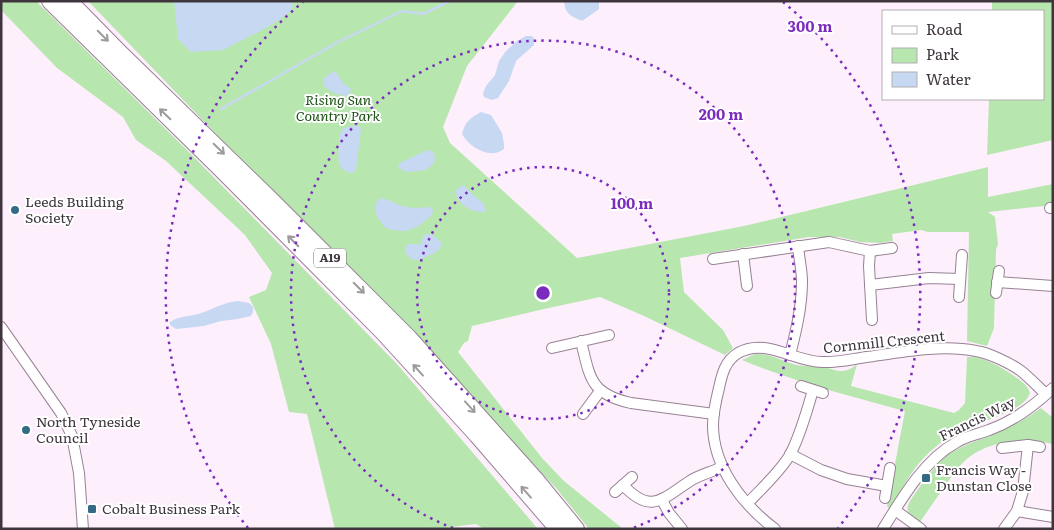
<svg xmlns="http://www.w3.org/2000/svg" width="1054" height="530" font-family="Literata,serif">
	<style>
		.green { fill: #b7e7af }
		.water { fill: #c7d8f2 }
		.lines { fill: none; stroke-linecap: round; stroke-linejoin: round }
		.stream { stroke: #c7d8f2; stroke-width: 2.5 }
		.minor-casing { stroke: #978194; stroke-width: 12 }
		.trunk-casing { stroke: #978194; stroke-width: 18 }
		.minor { stroke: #fff; stroke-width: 10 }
		.trunk { stroke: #fff; stroke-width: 16 }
		.oneway { stroke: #9e9a9e }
		.ring { fill: none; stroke: #7b2cbf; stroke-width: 2.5; stroke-dasharray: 2.5 5 }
		.poi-dot { fill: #336b86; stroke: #fff; stroke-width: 2 }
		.labels { text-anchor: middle; stroke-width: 4; stroke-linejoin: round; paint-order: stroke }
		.shield { fill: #fff; stroke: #787277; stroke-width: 1 }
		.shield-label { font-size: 12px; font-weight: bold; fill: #3e353d }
		.park-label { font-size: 14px; font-style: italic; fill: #1d5216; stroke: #fff }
		.poi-label { font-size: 14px; fill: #3e353d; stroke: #fff; text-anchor: start }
		.street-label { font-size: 14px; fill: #3e353d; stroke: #fff }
		.centre { fill: #7b2cbf; stroke: #fff; stroke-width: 2.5 }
		.ring-label { font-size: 15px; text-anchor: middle; font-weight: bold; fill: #7b2cbf; stroke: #fff; stroke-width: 4; stroke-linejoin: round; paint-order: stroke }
	</style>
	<rect width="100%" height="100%" fill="#feeffc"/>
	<g class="green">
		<polygon points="1,1 36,1 189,152 396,363 538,529 484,529 476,524 435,529 335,529 307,414 289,412 271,344 249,297 266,290 272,273 245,235 166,161 136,140 123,117 57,68 1,10"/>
		<polygon points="88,1 518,1 467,66 443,127 450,143 577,258 744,226 988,167 988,197 1053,184 1053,205 988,212 995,217 998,244 996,250 994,328 987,346 967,341 969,232 928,232 921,230 892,234 893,241 881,243 860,242 840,237 809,237 680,258 684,292 723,330 733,348 725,355 644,316 600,297 544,309 472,326 468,341 464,343 458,352 542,458 564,481 623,529 589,529 556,488"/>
		<polygon points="992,1 1053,1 1053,140 987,155 989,99 1043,99 1043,11 992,11"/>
		<path d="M755,354C770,353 782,361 797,365C807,367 818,366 828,368C840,372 847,373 857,364L851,386L954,413L959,410L965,403L967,357C972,357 977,357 982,359C992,361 1026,381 1029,390C1030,392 1030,395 1028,397C1020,412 972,425 957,432C943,439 925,455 916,467C906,480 899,495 889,509L887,506L905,411C850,396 795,382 742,360Z"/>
		<path d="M1041,408L1053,418V444C1020,438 982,440 959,467C954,472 951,478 947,483C938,496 929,509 920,522C903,511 905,508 916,492C925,479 934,467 945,457C960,445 980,440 997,433C1012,426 1027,418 1041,408Z"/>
	</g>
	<g class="water">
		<polygon points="174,1 293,1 292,9 282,18 264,29 223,50 191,52 178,39"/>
		<path d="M564,1H601L599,2V9L585,19L582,21C571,16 565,14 564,1Z"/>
		<polygon points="526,36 532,36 534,39 534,45 516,61 509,81 498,98 492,100 484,97 483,93 486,86 495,75 499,61 506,51 517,41"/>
		<path d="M335,71L344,84L351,89L349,95C340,97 331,92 324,86V79L329,74Z"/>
		<path d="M481,112L491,115L502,133L504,144V149C490,160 469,147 462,134C465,122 470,118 481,112Z"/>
		<path d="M351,126H359L361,128L356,170L352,173C336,171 338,157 339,144C339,141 339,135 341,132C342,128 347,127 351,126Z"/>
		<polygon points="427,150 434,152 435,160 432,165 426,170 406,172 399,168 398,166 400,163"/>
		<path d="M463,185L466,187L471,193L484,204L486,211L484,212C470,212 460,206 455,192L458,188Z"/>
		<path d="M380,198C388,199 392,202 399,205C410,209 420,208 431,207L433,210L432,215C424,222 416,229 405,231C400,231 390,230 386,228C384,226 382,224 381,222C374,214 373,205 380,198Z"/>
		<path d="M427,234H431L441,242C441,243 441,245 441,246C440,252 421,260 415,260C410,259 408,256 405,252L406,247L408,244H421L423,236Z"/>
		<path d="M238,301L249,303L253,307V312L251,316L238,319L221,321L204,326L176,329L170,325V322C180,315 193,317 204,312C217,307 223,303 238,301Z"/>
	</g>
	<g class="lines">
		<polyline class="stream" points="221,109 338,42 402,11 423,14 450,1"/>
		<defs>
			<g id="minor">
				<polyline points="1050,208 1053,208"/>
				<polyline points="870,251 869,266 872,320"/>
				<polyline points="743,254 747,286"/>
				<polyline points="713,259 829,242 870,251 892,248"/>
				<polyline points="997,282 1053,286"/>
				<polyline points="870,285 929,278 960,279"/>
				<polyline points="996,293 999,271"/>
				<polyline points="959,297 962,255"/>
				<polyline points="1,327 61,413 72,436 79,473 83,529"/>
				<path d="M581,341C590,378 590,394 631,403L714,414"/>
				<polyline points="552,348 609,335"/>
				<path d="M790,355C796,331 802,307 802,281C802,270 799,258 798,246"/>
				<polyline points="801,386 823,393"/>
				<polyline points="583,414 600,391"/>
				<polyline points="1002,448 1028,445 1040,447"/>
				<polyline points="790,454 821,470 847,479 887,486"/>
				<path d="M623,485C651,515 662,499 690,481C699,475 712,472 722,467"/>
				<polyline points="615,492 632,477"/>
				<polyline points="885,498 890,468"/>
				<polyline points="662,500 669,513 682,529"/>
				<path d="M748,503C761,489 782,470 791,453C801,433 807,411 813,390"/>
				<polyline points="895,510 921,529"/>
				<polyline points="1017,511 1053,517"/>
				<path d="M775,529C743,505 713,467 713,425C713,413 716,400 719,388C722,374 725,361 738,353C766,337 794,362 822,362C837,363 852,359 867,357C901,352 942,344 976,351C989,353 1010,363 1021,371C1030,378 1038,387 1046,394"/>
				<path d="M883,529C902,498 925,459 957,442C967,436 979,434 989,430C1014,421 1034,406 1053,388"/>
				<polyline points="1004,529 1017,511 1023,491 1028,445"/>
			</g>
			<g id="trunk">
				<polyline points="50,1 220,168 382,331 477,435 558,529"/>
				<polyline points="69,1 121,54 273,202 409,338 536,480 576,529"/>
			</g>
		</defs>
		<use href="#minor" class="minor-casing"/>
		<use href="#trunk" class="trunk-casing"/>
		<use href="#minor" class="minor"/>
		<use href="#trunk" class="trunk"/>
	</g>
	<defs><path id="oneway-shaft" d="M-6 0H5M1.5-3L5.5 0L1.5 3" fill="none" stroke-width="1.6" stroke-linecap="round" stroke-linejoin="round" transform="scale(1.25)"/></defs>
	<g class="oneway">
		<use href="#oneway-shaft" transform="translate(103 36) rotate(45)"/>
		<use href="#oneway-shaft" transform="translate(165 114) rotate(-136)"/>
		<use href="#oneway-shaft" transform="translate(219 149) rotate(44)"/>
		<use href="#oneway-shaft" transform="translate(293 241) rotate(-135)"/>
		<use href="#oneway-shaft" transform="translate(359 288) rotate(45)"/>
		<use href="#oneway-shaft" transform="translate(418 370) rotate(-132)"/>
		<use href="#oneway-shaft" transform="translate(470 407) rotate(48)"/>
		<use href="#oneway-shaft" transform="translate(526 492) rotate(-131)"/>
	</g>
	<g class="ring">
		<circle cx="543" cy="293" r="126"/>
		<path d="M453 528A252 252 0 1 1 633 528"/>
		<path d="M248 528A377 377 0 0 1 303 2M783 2A377 377 0 0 1 838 528"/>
	</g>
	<g class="poi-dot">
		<circle cx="15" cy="210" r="5"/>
		<circle cx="26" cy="430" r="5"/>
		<rect x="921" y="473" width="10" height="10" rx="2.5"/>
		<rect x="87" y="504" width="10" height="10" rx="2.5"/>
	</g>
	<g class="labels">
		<rect class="shield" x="314" y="248.5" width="32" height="19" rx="4"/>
		<g class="shield-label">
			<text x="330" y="262">A19</text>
		</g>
		<g class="park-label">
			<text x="338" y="105">Rising Sun<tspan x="338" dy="16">Country Park</tspan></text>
		</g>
		<g class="poi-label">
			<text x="25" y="207">Leeds Building<tspan x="25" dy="16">Society</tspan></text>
			<text x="36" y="427">North Tyneside<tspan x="36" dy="16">Council</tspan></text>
			<text x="936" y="475">Francis Way -<tspan x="936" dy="16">Dunstan Close</tspan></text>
			<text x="102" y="514">Cobalt Business Park</text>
		</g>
		<g class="street-label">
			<text transform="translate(884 342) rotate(-6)" y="5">Cornmill Crescent</text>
			<text transform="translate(977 419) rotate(-26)" y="5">Francis Way</text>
		</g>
	</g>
	<circle cx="543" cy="293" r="8" class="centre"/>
	<g class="ring-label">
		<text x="810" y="32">300 m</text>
		<text x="721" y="120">200 m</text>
		<text x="632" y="209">100 m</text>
	</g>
	<rect width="1054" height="530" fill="none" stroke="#3e353d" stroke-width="5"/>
	<rect x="882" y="10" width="162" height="90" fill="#ffffff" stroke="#b2aeb1"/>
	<rect x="892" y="26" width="25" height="8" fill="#ffffff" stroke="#b2aeb1"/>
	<text x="926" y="35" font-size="15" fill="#3e353d">Road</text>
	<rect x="892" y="48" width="25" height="15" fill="#b7e7af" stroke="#b2aeb1"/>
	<text x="926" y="60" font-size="15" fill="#3e353d">Park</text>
	<rect x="892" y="72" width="25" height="15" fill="#c7d8f2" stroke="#b2aeb1"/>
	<text x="926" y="85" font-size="15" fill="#3e353d">Water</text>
</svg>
